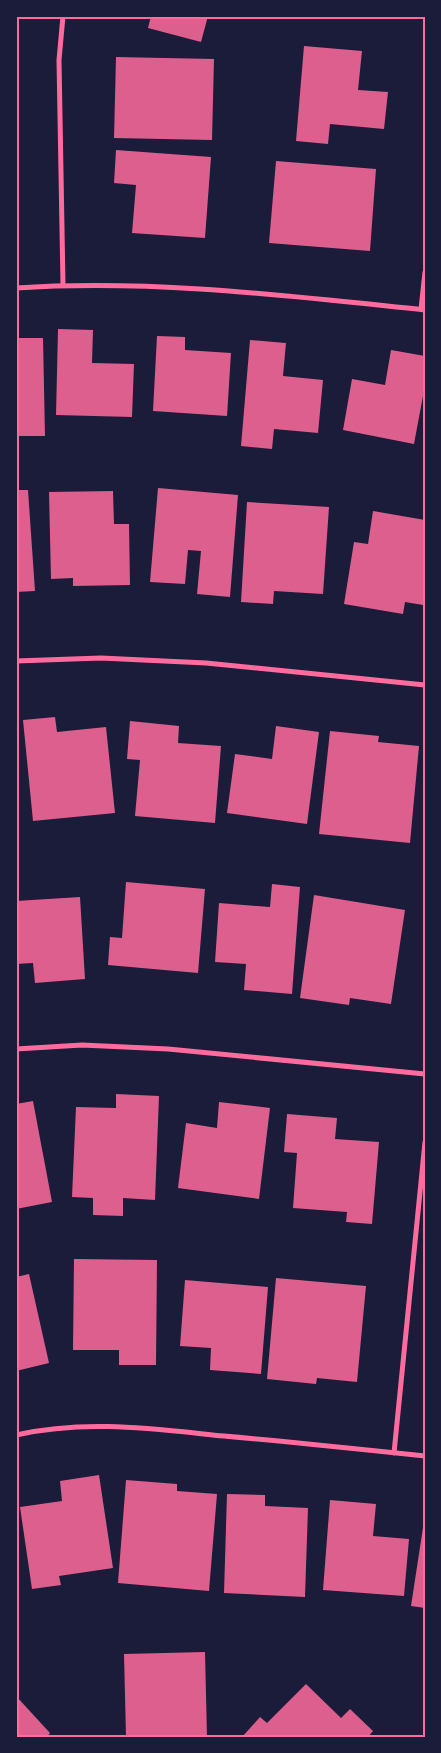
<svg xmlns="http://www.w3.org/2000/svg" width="441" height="1753" font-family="'Source Sans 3',sans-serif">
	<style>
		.building { fill: #dd5f8e }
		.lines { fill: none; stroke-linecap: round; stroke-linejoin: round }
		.minor { stroke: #ff6b9d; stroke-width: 5 }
		.neatline { fill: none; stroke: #ff6b9d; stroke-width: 2 }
	</style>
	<rect width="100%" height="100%" fill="#1b1b3a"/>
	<g class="building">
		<polygon points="151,16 208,16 201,42 148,28"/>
		<polygon points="304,46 362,51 358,90 388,92 384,129 330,124 328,144 296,141"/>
		<polygon points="116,57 214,59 212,140 114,138"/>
		<polygon points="116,150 211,157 205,238 132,233 136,185 114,183"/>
		<polygon points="276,161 376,169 370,251 269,243"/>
		<polygon points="58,329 93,330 92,363 134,364 132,417 56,415"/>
		<polygon points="157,336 185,337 185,350 231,353 227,416 153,411"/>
		<polygon points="16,338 43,338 45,436 16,436"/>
		<polygon points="250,340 286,343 283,376 323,380 318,433 274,429 272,449 241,446"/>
		<polygon points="391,350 425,356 425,385 414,444 343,430 352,379 385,385"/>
		<polygon points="158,488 238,495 230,597 197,594 201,551 188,550 185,584 150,582"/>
		<polygon points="16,490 28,490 35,591 16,592"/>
		<polygon points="113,491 114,524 129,524 130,585 73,586 73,578 51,579 49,492"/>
		<polygon points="247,502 329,507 323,594 274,591 273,604 241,602"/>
		<polygon points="373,511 425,520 423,605 405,602 403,614 344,604 354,542 368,544"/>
		<polygon points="55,717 57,732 106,727 115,813 33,821 23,720"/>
		<polygon points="130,721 179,726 178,743 221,746 215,823 135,816 140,760 127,759"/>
		<polygon points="276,726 319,732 307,824 227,813 235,754 272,759"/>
		<polygon points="330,731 379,736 378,742 419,746 410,843 319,834"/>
		<polygon points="126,882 205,889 198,973 108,965 110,937 122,938"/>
		<polygon points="272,884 300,887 292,994 244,990 246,964 215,962 219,903 270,907"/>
		<polygon points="314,895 405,910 391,1004 350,998 349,1005 300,998"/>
		<polygon points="80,897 85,979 35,983 33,963 16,964 16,901"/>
		<polygon points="116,1094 159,1096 155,1200 123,1198 123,1216 93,1215 93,1198 72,1197 76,1107 116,1108"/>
		<polygon points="33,1101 52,1202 16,1209 16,1104"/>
		<polygon points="219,1102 270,1108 259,1199 178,1188 186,1123 217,1128"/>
		<polygon points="287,1114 337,1118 335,1139 379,1142 372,1224 346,1222 347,1212 293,1208 297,1153 284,1152"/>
		<polygon points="74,1259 157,1260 156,1365 119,1365 119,1350 73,1350"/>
		<polygon points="29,1274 49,1363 16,1371 16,1277"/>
		<polygon points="276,1278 366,1286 357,1382 317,1378 316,1384 267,1379"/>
		<polygon points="185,1280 268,1287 261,1374 210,1370 211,1348 180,1346"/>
		<polygon points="99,1475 113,1568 59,1576 61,1585 32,1589 20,1507 62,1501 60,1481"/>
		<polygon points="126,1480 177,1484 177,1491 217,1494 209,1591 118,1583"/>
		<polygon points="227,1494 265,1495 265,1506 308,1508 305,1597 224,1593"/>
		<polygon points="330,1500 376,1504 373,1536 409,1539 404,1596 323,1590"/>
		<polygon points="424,1521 425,1521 425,1608 411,1606"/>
		<polygon points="205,1652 207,1737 126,1737 124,1654"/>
		<polygon points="306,1684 341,1718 350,1709 373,1731 368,1737 242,1737 260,1717 267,1723"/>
		<polygon points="16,1696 50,1733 47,1737 16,1737"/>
	</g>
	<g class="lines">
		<g class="minor">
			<polyline points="63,285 59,60 63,16"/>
			<path d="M16,288C153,279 289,296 425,310"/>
			<polyline points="421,309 425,272"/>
			<polyline points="16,661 101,658 206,663 425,685"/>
			<polyline points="16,1049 82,1045 168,1049 425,1074"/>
			<path d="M16,1435C86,1419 154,1429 224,1436C291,1442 358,1449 425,1456"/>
			<polyline points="394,1453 425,1142"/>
		</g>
	</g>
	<rect width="441" height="1753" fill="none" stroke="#1b1b3a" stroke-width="35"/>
	<rect x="18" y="18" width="406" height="1718" class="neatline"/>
</svg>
